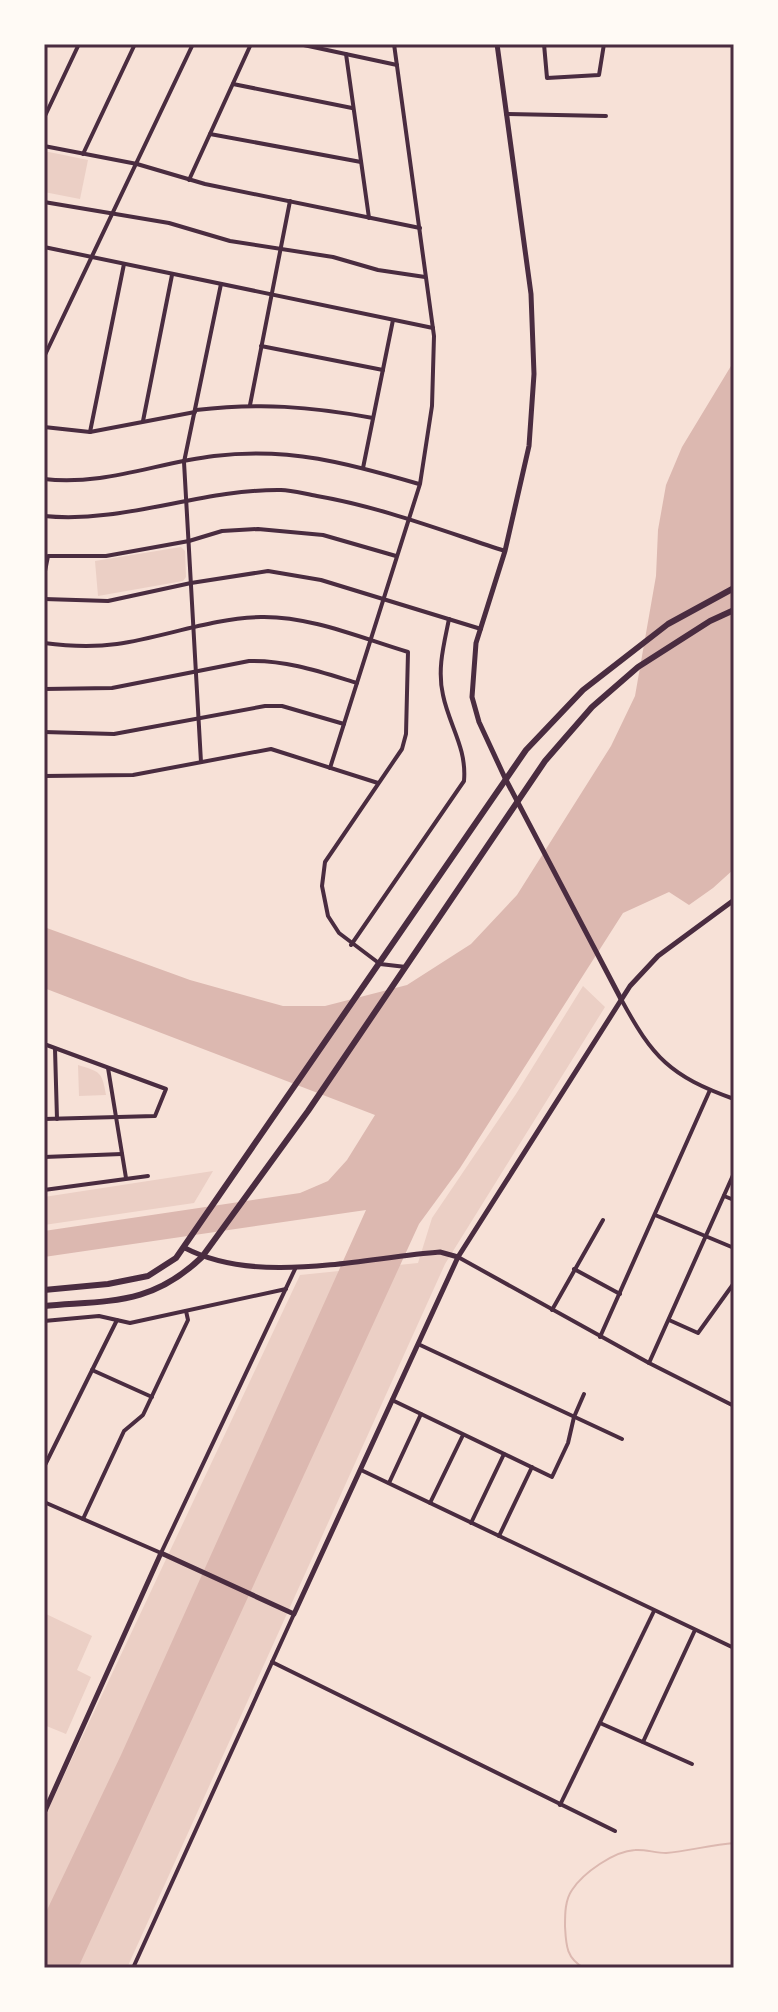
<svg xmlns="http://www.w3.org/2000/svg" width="778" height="2012" font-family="'Golos Text',sans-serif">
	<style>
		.green { fill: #ebcfc5 }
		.water { fill: #dcb8b0 }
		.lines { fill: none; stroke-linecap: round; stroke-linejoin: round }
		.stream { stroke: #dcb8b0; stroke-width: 2 }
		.minor { stroke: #4a2c40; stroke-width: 4 }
		.tertiary { stroke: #4a2c40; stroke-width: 4 }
		.secondary { stroke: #4a2c40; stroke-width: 5 }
		.trunk { stroke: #4a2c40; stroke-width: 6 }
		.neatline { fill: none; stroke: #4a2c40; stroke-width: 3 }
	</style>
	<rect width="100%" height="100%" fill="#f7e1d7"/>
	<g class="green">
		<polygon points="44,151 88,160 80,199 44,192"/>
		<polygon points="181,547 185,551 186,577 183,581 98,596 95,561"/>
		<polygon points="583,986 605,1007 445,1264 127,1968 68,1968 44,1958 44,1818 300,1275 418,1263 432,1218 516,1094"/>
		<path d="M78,1065C100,1072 102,1071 106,1095L79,1096Z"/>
		<polygon points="213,1171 194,1203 44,1225 44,1197"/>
		<polygon points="44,1613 92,1636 77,1670 91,1677 66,1734 44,1725"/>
	</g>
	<polygon class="water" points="734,361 734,869 713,888 689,905 669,892 623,913 460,1168 419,1224 78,1968 44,1968 44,1909 47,1910 121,1755 366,1210 44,1257 44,1231 300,1193 328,1181 347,1160 375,1115 44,988 44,927 190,980 283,1006 325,1006 407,985 471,944 517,895 611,746 635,696 656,576 658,530 666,485 682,447"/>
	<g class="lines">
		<path class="stream" d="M584,1968C566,1958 566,1945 565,1926C565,1914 565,1900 572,1890C583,1873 614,1851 635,1850C645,1849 655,1853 666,1853C688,1851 711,1845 734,1843"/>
		<g class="minor">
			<polyline points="299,44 397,65"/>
			<polyline points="544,44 547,78 599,75 604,44"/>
			<polyline points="346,54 369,218"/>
			<polyline points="233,84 352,108"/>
			<polyline points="506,114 606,116"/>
			<polyline points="44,118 79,44"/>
			<polyline points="210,134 361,162"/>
			<polyline points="44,146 137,164 205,184 420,228"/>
			<polyline points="83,154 135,44"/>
			<polyline points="189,180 251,44"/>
			<polyline points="44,202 169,223 230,241 333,257 378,270 425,277"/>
			<polyline points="44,247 433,328"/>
			<polyline points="261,346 383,370"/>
			<polyline points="250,405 290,201"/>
			<path d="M196,410C261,403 308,406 373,418"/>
			<polyline points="143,421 172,275"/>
			<polyline points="44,427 90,432 195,412"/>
			<polyline points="90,432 124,264"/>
			<polyline points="363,468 393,320"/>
			<path d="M44,479C103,486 156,463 214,456C290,447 347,463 419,484"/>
			<polyline points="44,576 48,556 106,556 189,541 222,531 258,529 323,535 396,556"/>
			<polyline points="44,599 108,601 191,583 268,571 321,580 481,629"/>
			<path d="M44,643C67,646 94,647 117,644C165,637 212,618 261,617C310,616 361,638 408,652L406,734L402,749L325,862L322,886L328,916L339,933L380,964L406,967"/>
			<path d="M44,689L112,688L249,661C287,660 321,672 357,683"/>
			<polyline points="44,732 114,734 265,706 282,706 344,724"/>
			<polyline points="201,762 184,462 221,284"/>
			<polyline points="330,768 420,484 432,406 434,336 394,44"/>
			<polyline points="44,776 133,775 271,749 378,783"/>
			<path d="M351,945L464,781C467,748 449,725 443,695C437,669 444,644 449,619"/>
			<polyline points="44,1044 166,1089 155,1116 44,1119"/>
			<polyline points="55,1049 57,1119"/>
			<polyline points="108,1068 126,1178"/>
			<polyline points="44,1157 122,1154"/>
			<polyline points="734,1173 649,1363 734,1406"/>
			<polyline points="44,1190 148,1176"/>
			<polyline points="724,1196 734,1200"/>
			<polyline points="655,1215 734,1248"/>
			<polyline points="574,1269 620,1294"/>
			<polyline points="552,1310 603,1220"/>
			<polyline points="669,1320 698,1333 734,1283"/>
			<polyline points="44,1321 99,1316 130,1323 286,1289"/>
			<polyline points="600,1337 710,1090"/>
			<polyline points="418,1344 622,1439"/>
			<polyline points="92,1370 152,1397"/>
			<polyline points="392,1400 552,1477 568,1443 574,1417 584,1394"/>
			<polyline points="44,1467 117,1320"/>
			<polyline points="389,1483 421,1414"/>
			<polyline points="44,1502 161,1553 296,1267"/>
			<polyline points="430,1503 463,1435"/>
			<polyline points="83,1519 124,1431 143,1415 188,1320 186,1311"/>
			<polyline points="471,1523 504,1454"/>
			<polyline points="499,1536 532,1467"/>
			<polyline points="272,1662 615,1831"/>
			<polyline points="600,1723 692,1764"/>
			<polyline points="643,1742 695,1630"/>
			<polyline points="560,1805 654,1611"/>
		</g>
		<g class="tertiary">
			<polyline points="44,357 193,44"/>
			<path d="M44,516C124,524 200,489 281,490C292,490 305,494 317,496C381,507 443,531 505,551"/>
			<path d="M621,999C653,1058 670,1076 734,1099"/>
			<polyline points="458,1257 649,1363"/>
			<polyline points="361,1470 734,1648"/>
			<polyline points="133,1968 294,1614"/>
		</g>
		<g class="secondary">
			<polyline points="497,44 531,294 534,374 529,446 505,551 476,643 472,697 479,722 505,778 621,999"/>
			<path d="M185,1248C258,1286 361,1258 440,1252L458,1257"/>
			<polyline points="44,1813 161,1553 294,1614 458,1257 630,986 658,956 734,900"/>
		</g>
		<g class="trunk">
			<polyline points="44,1290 108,1284 148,1276 176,1258 526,750 583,690 668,624 734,588"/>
			<path d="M44,1306C109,1300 151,1306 202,1257L308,1111L545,761L592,707L638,667L710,621L734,610"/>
		</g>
	</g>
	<rect width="778" height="2012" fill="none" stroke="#fffaf5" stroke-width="92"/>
	<rect x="46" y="46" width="686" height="1920" class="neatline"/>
</svg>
